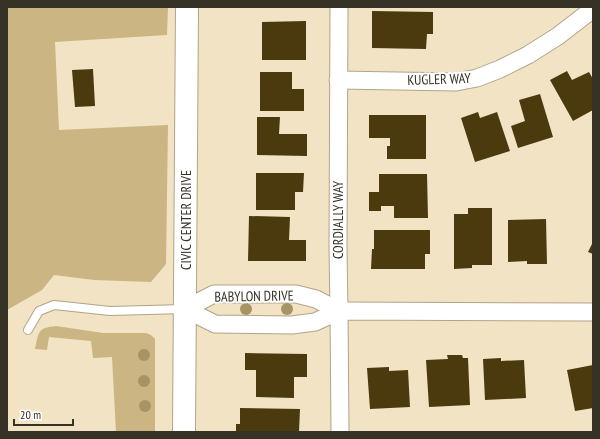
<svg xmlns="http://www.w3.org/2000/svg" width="600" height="439" font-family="'PT Sans Narrow',sans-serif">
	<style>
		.green { fill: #cbb583 }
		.building { fill: #4a3a0e }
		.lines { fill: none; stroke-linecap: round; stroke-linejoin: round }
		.lane-casing { stroke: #b1a487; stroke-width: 10 }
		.street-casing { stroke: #b1a487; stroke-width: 19 }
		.secondary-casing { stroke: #b1a487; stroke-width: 24 }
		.lane { stroke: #fff; stroke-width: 8 }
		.street { stroke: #fff; stroke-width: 17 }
		.secondary { stroke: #fff; stroke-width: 22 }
		.tree { fill: #a79465 }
		.labels { text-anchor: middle; stroke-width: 4; stroke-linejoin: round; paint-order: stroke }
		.street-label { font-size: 14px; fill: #373226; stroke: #fff }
	</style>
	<rect width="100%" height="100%" fill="#f1e3c4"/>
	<g class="green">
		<polygon points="7,7 168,7 167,35 55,42 59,130 168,125 166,264 151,282 94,280 54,275 42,290 7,310"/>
		<path d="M56,326L103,333H146L151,335L155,339V432H116L112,357L93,358L91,341L49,337L47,350L35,349C39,332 37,328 56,326Z"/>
	</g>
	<g class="building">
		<polygon points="372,11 433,12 433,34 427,34 426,49 372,48"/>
		<polygon points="306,21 306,60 262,60 262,22"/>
		<polygon points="93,69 95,106 75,107 72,70"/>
		<polygon points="567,71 572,80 589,72 593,79 593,110 573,121 550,80"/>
		<polygon points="260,72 292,72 292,89 304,89 304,111 260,111"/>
		<polygon points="540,94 553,137 518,148 511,126 525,121 519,100"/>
		<polygon points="478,112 480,118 497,112 510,151 475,162 461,118"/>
		<polygon points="369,115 426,115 426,159 387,159 387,146 390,146 390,138 369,138"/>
		<polygon points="257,117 280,117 279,134 307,134 307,156 257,155"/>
		<polygon points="256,173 304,173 303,192 295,192 295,210 256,210"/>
		<polygon points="379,174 427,174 428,218 394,218 394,206 381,206 381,211 369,211 369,192 379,192"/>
		<polygon points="468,208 492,208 492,265 472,265 472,268 454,269 454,214 468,214"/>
		<polygon points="249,216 290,217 289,240 306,240 306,261 248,261"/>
		<polygon points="546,219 547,264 527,264 527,261 508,262 508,220"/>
		<polygon points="374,230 430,230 430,254 425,254 425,269 371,269 372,249 374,249"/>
		<polygon points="593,242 593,254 588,252"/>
		<polygon points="245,353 307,354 307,377 294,377 294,398 256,397 256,370 245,370"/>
		<polygon points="447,355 462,355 463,358 468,358 470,405 429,407 426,360 448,359"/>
		<polygon points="501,358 501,361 524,360 526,398 485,400 483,359"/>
		<polygon points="593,365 593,408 575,411 567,370"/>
		<polygon points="389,367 389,371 408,370 410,407 370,409 367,368"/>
		<polygon points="240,408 300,409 299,432 236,432 236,424 240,424"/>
	</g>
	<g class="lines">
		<defs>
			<polyline id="lane" points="28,330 39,311 54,305 110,311 185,309"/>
			<g id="street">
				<polyline points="339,7 338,248 339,311 340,432"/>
				<polyline points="338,80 456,82 477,78 500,69 528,55 558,36 593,9"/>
				<polyline points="185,309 215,324 292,325 315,322 339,311 593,312"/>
				<polyline points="185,309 214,294 296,294 316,299 339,311"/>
			</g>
			<polyline id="secondary" points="184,432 187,7"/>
		</defs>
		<use href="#lane" class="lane-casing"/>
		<use href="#street" class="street-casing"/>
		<use href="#secondary" class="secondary-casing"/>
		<use href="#lane" class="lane"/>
		<use href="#street" class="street"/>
		<use href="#secondary" class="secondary"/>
	</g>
	<g class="tree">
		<circle cx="246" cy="309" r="6"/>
		<circle cx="287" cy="309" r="6"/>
		<circle cx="144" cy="355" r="6"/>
		<circle cx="144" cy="381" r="6"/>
		<circle cx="145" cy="406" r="6"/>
	</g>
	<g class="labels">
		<g class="street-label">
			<text transform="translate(439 79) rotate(-2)" y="5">KUGLER WAY</text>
			<text transform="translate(186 220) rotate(-90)" y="5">CIVIC CENTER DRIVE</text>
			<text transform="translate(338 220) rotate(-90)" y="5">CORDIALLY WAY</text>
			<text transform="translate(254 296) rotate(-1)" y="5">BABYLON DRIVE</text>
		</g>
	</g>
	<rect width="600" height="439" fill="none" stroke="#373226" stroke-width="16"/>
	<path d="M14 419v6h59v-6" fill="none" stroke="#373226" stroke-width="2"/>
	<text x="20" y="419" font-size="12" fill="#373226" stroke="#ffffff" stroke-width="3" paint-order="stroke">20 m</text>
</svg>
